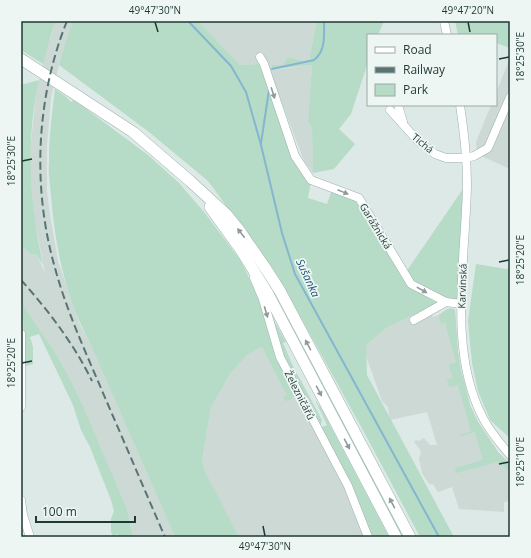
<svg xmlns="http://www.w3.org/2000/svg" width="531" height="558" font-family="'Open Sans',sans-serif">
	<style>
		.built { fill: #ccd9d5 }
		.green { fill: #b6dbc7 }
		.lines { fill: none; stroke-linecap: round; stroke-linejoin: round }
		.stream { stroke: #85b6cf; stroke-width: 2 }
		.minor-casing { stroke: #a0b0ae; stroke-width: 9 }
		.secondary-casing { stroke: #9db5b0; stroke-width: 12 }
		.minor { stroke: #fff; stroke-width: 8 }
		.secondary { stroke: #fff; stroke-width: 11 }
		.rail { stroke: #597472; stroke-width: 2; stroke-dasharray: 8 4; stroke-linecap: butt }
		.oneway { fill: #8f9c9a }
		.ticks { fill: none; stroke: #1f3836; stroke-width: 1.5 }
		.labels { text-anchor: middle; stroke-width: 3.5; stroke-linejoin: round; paint-order: stroke }
		.street-label { font-size: 10px; fill: #1f3836; stroke: #eef6f3 }
		.water-label { font-size: 11px; font-style: italic; fill: #1b5473; stroke: #eef6f3 }
		.neatline { fill: none; stroke: #1f3836; stroke-width: 1.5 }
		.ticks-label { font-size: 10px; text-anchor: middle; fill: #1f3836 }
	</style>
	<rect width="100%" height="100%" fill="#dde9e6"/>
	<g class="built">
		<polygon points="56,21 73,21 67,37 59,65 51,97 47,144 47,191 50,215 58,261 80,325 89,341 175,537 133,537 127,509 84,408 67,373 53,349 24,307 21,300 21,245 30,254 37,255 45,273 34,217 30,166 31,143 36,94 44,59"/>
		<polygon points="198,21 308,21 316,22 309,62 287,57 285,65 272,66 272,70 312,65 308,122 312,128 313,173 304,161 272,77 265,78 259,64 240,65"/>
		<polygon points="510,58 510,169 479,155 477,153 476,142 491,105 496,105 496,93"/>
		<polygon points="429,307 433,317 453,309 455,310 458,352 461,370 470,405 478,422 498,452 509,463 510,501 504,502 504,512 459,509 452,487 438,492 433,484 429,484 422,473 419,459 421,451 414,442 416,440 419,441 424,438 430,445 437,445 427,412 390,420 388,407 382,401 366,356 366,345 386,328"/>
		<polygon points="277,339 370,537 234,537 200,474 211,407 230,374 247,355"/>
	</g>
	<g class="green">
		<polygon points="21,21 56,21 52,32 43,64 21,50"/>
		<polygon points="73,21 198,21 240,65 259,64 277,111 311,181 308,198 327,204 332,190 354,199 373,227 408,286 437,303 386,328 366,345 367,375 454,537 420,537 364,432 279,278 208,181 149,132 59,65 67,37"/>
		<polygon points="308,21 384,21 378,35 368,35 368,62 351,114 339,129 355,144 334,169 313,173 312,128 308,122 312,65 272,69 272,65 284,65 287,57 309,62 316,23"/>
		<polygon points="455,21 510,21 510,48 496,43 496,35 458,35"/>
		<path d="M39,80C25,142 30,205 43,265L37,255L30,254L21,245V85Z"/>
		<path d="M55,89L65,96L71,102L74,100L148,155L179,183L204,212L241,261L261,303L294,390C294,396 292,400 286,401L283,398L287,395L262,347L247,355L230,374L211,407L202,461L204,470L239,537H175L89,341C65,296 55,246 51,195C50,184 48,173 49,162C49,138 52,113 55,89Z"/>
		<polygon points="463,189 459,301 448,300 413,282 406,272"/>
		<polygon points="476,264 507,269 510,267 510,438 490,420 478,391 472,363 468,321"/>
		<polygon points="21,300 24,307 53,349 67,373 84,408 127,509 133,537 119,537 117,534 113,536 111,532 111,519 114,511 111,500 90,447 81,430 73,405 39,334 30,337 33,347 33,364 26,366 24,359 23,309"/>
		<polygon points="451,308 455,310 458,352 461,370 470,405 478,422 498,452 509,463 509,472 504,466 498,462 456,473 455,468 483,460 475,432 460,436 460,435 471,431 458,385 449,387 447,379 453,378 449,365 456,362 445,322 441,324 439,315 447,309"/>
		<polygon points="271,315 286,342 283,343 293,366 322,420 321,424 318,425 282,356"/>
		<polygon points="301,339 405,537 400,537 297,341"/>
		<polygon points="315,400 321,408 389,537 370,537 320,428 327,425"/>
	</g>
	<g class="lines">
		<g class="stream">
			<polyline points="188,21 231,66 246,92 261,145 282,233 295,274 439,537"/>
			<path d="M272,69L314,60C326,51 324,35 324,21"/>
			<polyline points="261,143 269,90"/>
		</g>
		<defs>
			<g id="minor">
				<polyline points="444,21 447,35"/>
				<polyline points="260,57 264,64 295,156 311,180 359,198 411,284 446,302 461,304"/>
				<polyline points="398,105 403,122"/>
				<path d="M460,105C464,131 467,157 467,184C466,258 447,350 483,418C490,432 500,443 510,455"/>
				<polyline points="390,110 418,141 435,154 446,158 466,158 474,156 488,148 510,97"/>
				<polyline points="254,278 263,299 280,357 348,486 368,537"/>
				<polyline points="414,320 446,302"/>
				<polyline points="21,334 21,407"/>
				<polyline points="21,500 23,515 30,537"/>
			</g>
			<g id="secondary">
				<polyline points="21,59 133,132 190,181 226,214 239,230 266,269 280,291 410,537"/>
				<polyline points="210,207 241,250 268,294 396,537"/>
			</g>
		</defs>
		<use href="#minor" class="minor-casing"/>
		<use href="#secondary" class="secondary-casing"/>
		<use href="#minor" class="minor"/>
		<use href="#secondary" class="secondary"/>
		<g class="rail">
			<path d="M67,21C36,98 32,188 55,268C67,313 88,357 106,400C126,446 145,491 165,537"/>
			<path d="M21,280C48,310 74,344 92,381"/>
		</g>
	</g>
	<defs><path id="oneway-solid" d="M-6-.8H1V-3.2L6.5 0L1 3.2V.8H-6Z"/></defs>
	<g class="oneway">
		<use href="#oneway-solid" transform="translate(273 93) rotate(72)"/>
		<use href="#oneway-solid" transform="translate(343 192) rotate(22)"/>
		<use href="#oneway-solid" transform="translate(241 233) rotate(-128)"/>
		<use href="#oneway-solid" transform="translate(422 290) rotate(29)"/>
		<use href="#oneway-solid" transform="translate(266 312) rotate(74)"/>
		<use href="#oneway-solid" transform="translate(308 345) rotate(-118)"/>
		<use href="#oneway-solid" transform="translate(319 391) rotate(62)"/>
		<use href="#oneway-solid" transform="translate(347 444) rotate(62)"/>
		<use href="#oneway-solid" transform="translate(392 503) rotate(-118)"/>
	</g>
	<path class="ticks" d="M155,22L158,32M468,22L470,32M499,59L509,57M22,161L32,159M499,262L509,260M22,363L32,361M499,464L509,462M263,526L265,536"/>
	<g class="labels">
		<g class="street-label">
			<text transform="translate(423 143) rotate(40)" y="4">Tichá</text>
			<text transform="translate(376 226) rotate(59)" y="4">Garážnická</text>
			<text transform="translate(462 286) rotate(-88)" y="4">Karvinská</text>
			<text transform="translate(300 395) rotate(63)" y="4">Železničářů</text>
		</g>
		<g class="water-label">
			<text transform="translate(308 278) rotate(65)" y="4">Sušanka</text>
		</g>
	</g>
	<rect width="531" height="558" fill="none" stroke="#eef6f3" stroke-width="44"/>
	<rect x="367" y="34" width="130" height="72" fill="#eef6f3" stroke="#9baaa7"/>
	<rect x="375" y="47" width="20" height="6" fill="#ffffff" stroke="#9baaa7"/>
	<text x="403" y="54" font-size="12" fill="#1f3836">Road</text>
	<rect x="375" y="67" width="20" height="6" fill="#597472" stroke="#9baaa7"/>
	<text x="403" y="74" font-size="12" fill="#1f3836">Railway</text>
	<rect x="375" y="84" width="20" height="12" fill="#b6dbc7" stroke="#9baaa7"/>
	<text x="403" y="94" font-size="12" fill="#1f3836">Park</text>
	<path d="M36 516v6h99v-6" fill="none" stroke="#1f3836" stroke-width="2"/>
	<text x="42" y="516" font-size="12" fill="#1f3836" stroke="#eef6f3" stroke-width="3" paint-order="stroke">100 m</text>
	<rect x="22" y="22" width="487" height="514" class="neatline"/>
	<g class="ticks-label">
		<text x="155" y="14">49°47'30"N</text>
		<text x="468" y="14">49°47'20"N</text>
		<text transform="translate(520 57) rotate(-90)" y="4">18°25'30"E</text>
		<text transform="translate(11 161) rotate(-90)" y="4">18°25'30"E</text>
		<text transform="translate(520 260) rotate(-90)" y="4">18°25'20"E</text>
		<text transform="translate(11 363) rotate(-90)" y="4">18°25'20"E</text>
		<text transform="translate(520 462) rotate(-90)" y="4">18°25'10"E</text>
		<text x="265" y="550">49°47'30"N</text>
	</g>
</svg>
